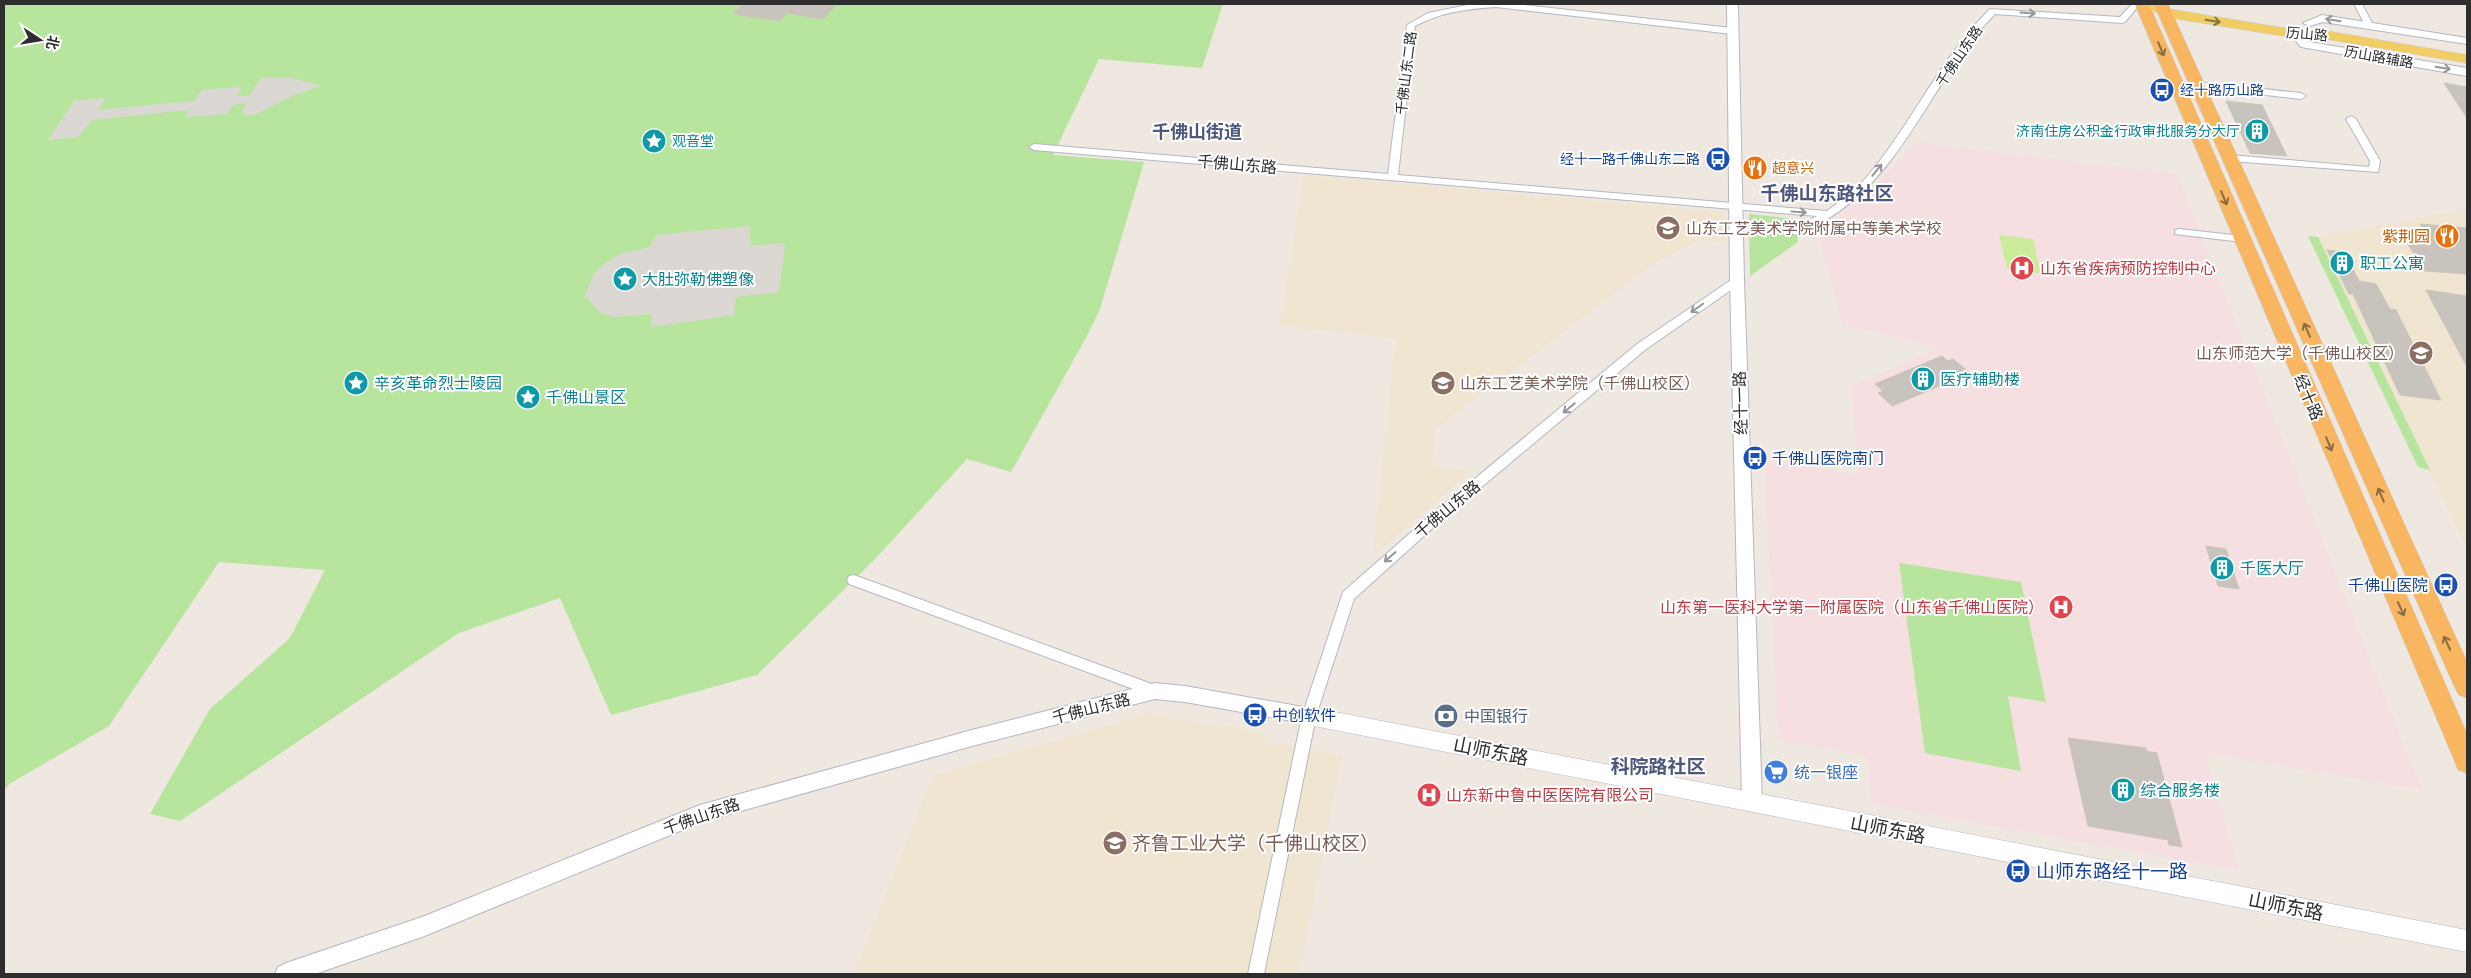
<svg xmlns="http://www.w3.org/2000/svg" width="2471" height="978" font-family="Karla,'Noto Sans SC',sans-serif">
	<style>
		.education { fill: #f0e5d1 }
		.medical { fill: #f5dfe0 }
		.green { fill: #b7e59e }
		.pitch { fill: #cbec9a }
		.plaza { fill: #dbd8d4 }
		.building { fill: #c8c3bc; stroke: #cbc4ba }
		.lines { fill: none; stroke-linecap: round; stroke-linejoin: round }
		.minor-casing { stroke: #b4b7c1; stroke-width: 2 }
		.tertiary-casing { stroke: #b4b7c1; stroke-width: 2 }
		.secondary-casing { stroke: #b4b7c1; stroke-width: 1 }
		.primary-casing { stroke: #c9c9c9; stroke-width: 1 }
		.trunk-casing { stroke: #c9c9c9; stroke-width: 1 }
		.minor { fill: #fff; fill-rule: evenodd }
		.tertiary { fill: #fff; fill-rule: evenodd }
		.secondary { fill: #fff; fill-rule: evenodd }
		.primary { fill: #f1cd63; fill-rule: evenodd }
		.trunk { fill: #f8b660; fill-rule: evenodd }
		.oneway { stroke: #969696 }
		.oneway2 { stroke: #867646 }
		.oneway3 { stroke: #896b44 }
		.labels { text-anchor: middle; stroke-width: 4; stroke-linejoin: round; paint-order: stroke }
		.far-street-label { font-size: 14px; fill: #2e2e2e; stroke: #fff }
		.far-transit-label { font-size: 14px; fill: #164399; stroke: #fff; text-anchor: start }
		.far-culture-label { font-size: 14px; fill: #0d838f; stroke: #fff; text-anchor: end }
		.far-food-label { font-size: 14px; fill: #c56008; stroke: #fff; text-anchor: start }
		.street-label { font-size: 16px; fill: #2e2e2e; stroke: #fff }
		.education-label { font-size: 16px; fill: #785e54; stroke: #fff; text-anchor: start }
		.food-label { font-size: 16px; fill: #c56008; stroke: #fff; text-anchor: end }
		.culture-label { font-size: 16px; fill: #0d838f; stroke: #fff; text-anchor: start }
		.health-label { font-size: 16px; fill: #be3a42; stroke: #fff; text-anchor: start }
		.transit-label { font-size: 16px; fill: #164399; stroke: #fff; text-anchor: start }
		.service-label { font-size: 16px; fill: #4e5e75; stroke: #fff; text-anchor: start }
		.shop-label { font-size: 16px; fill: #366cbe; stroke: #fff; text-anchor: start }
		.far-district-label { font-size: 18px; font-weight: bold; fill: #4d577f; stroke: #fff }
		.quarter-label { font-size: 19px; font-weight: bold; fill: #4d577f; stroke: #fff }
		.near-street-label { font-size: 19px; fill: #2e2e2e; stroke: #fff }
		.near-education-label { font-size: 19px; fill: #785e54; stroke: #fff; text-anchor: start }
		.near-transit-label { font-size: 19px; fill: #164399; stroke: #fff; text-anchor: start }
	</style>
	<rect width="100%" height="100%" fill="#efe8e1"/>
	<g class="education">
		<polygon points="1304,175 1723,212 1725,242 1699,240 1650,266 1436,428 1431,465 1471,471 1373,556 1396,338 1280,326"/>
		<polygon points="2467,209 2467,549 2318,237"/>
		<polygon points="1148,714 1254,731 1268,742 1342,755 1299,974 854,974 933,775"/>
	</g>
	<polygon class="medical" points="1916,142 2177,174 2422,790 2205,753 2239,871 1872,804 1868,757 1779,740 1764,460 1859,474 1851,386 1940,348 1843,325 1819,236 1882,178"/>
	<g class="green">
		<polygon points="4,4 1223,4 1202,68 1099,59 1053,155 1144,162 1100,309 1087,336 1011,472 967,459 876,558 757,675 611,715 560,598 459,633 180,821 150,814 210,709 290,638 325,570 219,562 109,726 9,784 4,792"/>
		<polygon points="1749,214 1795,219 1798,242 1750,276"/>
		<polygon points="2308,236 2318,237 2430,470 2418,467"/>
		<polygon points="1899,563 2021,582 2046,702 2008,696 2021,771 1925,753"/>
	</g>
	<polygon class="pitch" points="1999,235 2033,239 2041,274 2007,269"/>
	<g class="plaza">
		<polygon points="261,78 292,78 321,86 292,96 259,113 246,116 242,112 246,103 232,105 227,114 186,117 189,110 92,120 78,137 48,140 74,101 105,98 98,110 194,101 202,90 242,87 237,96 249,96"/>
		<polygon points="750,226 750,246 785,243 779,292 736,297 734,315 651,327 652,314 613,317 599,312 585,295 595,272 605,263 620,254 650,247 656,235"/>
	</g>
	<g class="building">
		<polygon points="743,4 837,4 823,19 787,13 780,21 733,14"/>
		<polygon points="2444,83 2467,87 2467,118"/>
		<polygon points="2226,101 2262,105 2287,156 2250,153"/>
		<polygon points="2420,224 2467,228 2467,274 2425,271 2407,243 2432,245"/>
		<polygon points="2327,250 2344,252 2359,281 2376,284 2390,309 2396,310 2441,400 2400,395 2353,294 2349,294"/>
		<polygon points="2426,290 2467,296 2467,367"/>
		<polygon points="1942,356 1948,361 1953,359 1970,373 1892,406 1878,393 1883,391 1875,384"/>
		<polygon points="2206,546 2226,549 2239,589 2218,586"/>
		<polygon points="2068,738 2146,748 2146,751 2157,753 2182,847 2169,845 2168,840 2088,826"/>
	</g>
	<g class="lines">
		<defs>
			<g id="minor">
				<path d="M1472,4H1516L1732,28L1736,31L1732,34L1496,7C1467,9 1441,12 1415,26L1398,175L1827,211C1837,203 1849,196 1857,188C1908,133 1937,61 1990,9L2120,17L2132,4H2140L2125,22L2122,23L1995,14C1932,77 1905,175 1824,221C1815,226 1806,233 1797,235L1793,234V230L1817,216L1034,150L1029,147L1034,144L1388,174L1407,25L1428,13Z"/>
				<polygon points="2354,4 2362,4 2373,25 2372,27 2366,27"/>
				<polygon points="2197,82 2301,93 2306,96 2301,99 2194,87 2192,85"/>
				<polygon points="2351,116 2356,119 2380,161 2378,172 2230,161 2225,158 2230,155 2369,167 2370,161 2346,119"/>
				<polygon points="2179,229 2242,236 2247,239 2242,242 2175,234 2175,230"/>
				<polygon points="1737,276 1742,280 1741,283 1645,350 1435,526 1354,599 1316,716 1264,974 1248,974 1302,716 1343,592 1425,520 1637,344"/>
				<polygon points="854,575 1160,687 1162,691 1160,695 1155,697 849,584 847,580 849,576"/>
			</g>
			<g id="tertiary">
				<polygon points="1727,4 1738,4 1744,280 1762,802 1759,808 1752,811 1745,808 1742,802 1730,280"/>
				<polygon points="2322,15 2467,38 2467,44 2323,22 2309,26 2303,23"/>
				<polygon points="2296,31 2300,32 2309,42 2467,68 2467,76 2301,47 2290,34"/>
				<polygon points="1155,683 1185,686 1309,708 1316,710 1318,716 1316,722 1309,724 1185,702 1155,699 972,746 702,822 422,937 315,974 275,974 278,967 286,963 422,917 700,805 972,730"/>
			</g>
			<polygon id="secondary" points="1309,707 2467,930 2467,952 1309,725 1302,722 1299,716 1302,710"/>
			<polygon id="primary" points="2141,4 2158,4 2169,9 2296,30 2315,29 2467,55 2467,63 2315,37 2296,38 2165,17"/>
			<g id="trunk">
				<polygon points="2135,4 2149,4 2467,734 2467,773 2458,770 2455,762"/>
				<polygon points="2154,4 2168,4 2467,662 2467,698 2459,695 2455,688"/>
			</g>
		</defs>
		<use href="#minor" class="minor-casing"/>
		<use href="#tertiary" class="tertiary-casing"/>
		<use href="#secondary" class="secondary-casing"/>
		<use href="#primary" class="primary-casing"/>
		<use href="#trunk" class="trunk-casing"/>
		<use href="#minor" class="minor"/>
		<use href="#tertiary" class="tertiary"/>
		<use href="#secondary" class="secondary"/>
		<use href="#primary" class="primary"/>
		<use href="#trunk" class="trunk"/>
	</g>
	<defs><path id="oneway-shaft" d="M-6 0H5M1.5-3L5.5 0L1.5 3" fill="none" stroke-width="1.6" stroke-linecap="round" stroke-linejoin="round" transform="scale(1.25)"/></defs>
	<g class="oneway">
		<use href="#oneway-shaft" transform="translate(2028 13) rotate(4)"/>
		<use href="#oneway-shaft" transform="translate(2333 20) rotate(-171)"/>
		<use href="#oneway-shaft" transform="translate(2443 68) rotate(10)"/>
		<use href="#oneway-shaft" transform="translate(1877 170) rotate(-51)"/>
		<use href="#oneway-shaft" transform="translate(1799 212) rotate(4)"/>
		<use href="#oneway-shaft" transform="translate(1697 308) rotate(145)"/>
		<use href="#oneway-shaft" transform="translate(1569 408) rotate(140)"/>
		<use href="#oneway-shaft" transform="translate(1390 557) rotate(139)"/>
	</g>
	<use class="oneway2" href="#oneway-shaft" transform="translate(2213 21) rotate(9)"/>
	<g class="oneway3">
		<use href="#oneway-shaft" transform="translate(2161 49) rotate(67)"/>
		<use href="#oneway-shaft" transform="translate(2224 198) rotate(67)"/>
		<use href="#oneway-shaft" transform="translate(2307 330) rotate(-114)"/>
		<use href="#oneway-shaft" transform="translate(2329 444) rotate(67)"/>
		<use href="#oneway-shaft" transform="translate(2381 495) rotate(-113)"/>
		<use href="#oneway-shaft" transform="translate(2401 609) rotate(66)"/>
		<use href="#oneway-shaft" transform="translate(2447 643) rotate(-115)"/>
	</g>
	<defs>
		<symbol id="bus-disc" viewBox="-11 -11 22 22"><circle r="9.5" fill="#1a4fb4" stroke="#fff"/><path d="M-5-6H5V4H4V6H2V4H-2V6H-4V4H-5ZM-3.5-4V0h7V-4ZM-3.5 1.2v1.5H-2V1.2ZM2 1.2v1.5H3.5V1.2Z" fill="#fff"/></symbol>
		<symbol id="building-disc" viewBox="-11 -11 22 22"><circle r="9.5" fill="#0f9aa8" stroke="#fff"/><path d="M-4-6H4V6H1V3H-1V6H-4ZM-2.5-4.3h1.7v1.8h-1.7ZM.8-4.3h1.7v1.8H.8ZM-2.5-1h1.7V.8h-1.7ZM.8-1h1.7V.8H.8Z" fill="#fff"/></symbol>
		<symbol id="sight-disc" viewBox="-11 -11 22 22"><circle r="9.5" fill="#0f9aa8" stroke="#fff"/><path d="M0-6L1.8-2.2L6-1.7L2.9 1.2L3.7 5.4L0 3.3L-3.7 5.4L-2.9 1.2L-6-1.7L-1.8-2.2Z" fill="#fff"/></symbol>
		<symbol id="restaurant-disc" viewBox="-11 -11 22 22"><circle r="9.5" fill="#e8710a" stroke="#fff"/><path d="M-5-6h1v4h1v-4h1v4h1v-4h1v5L-1.5 .5V6h-2V.5L-5-1ZM5-6V6H3V1.5H1.5Q1.5-4 5-6Z" fill="#fff"/></symbol>
		<symbol id="school-disc" viewBox="-11 -11 22 22"><circle r="9.5" fill="#8d6e63" stroke="#fff"/><path d="M0-5L7-2L0 1L-7-2ZM-4 1L0 2.5L4 1V4Q0 6-4 4Z" fill="#fff"/></symbol>
		<symbol id="hospital-disc" viewBox="-11 -11 22 22"><circle r="9.5" fill="#e0444e" stroke="#fff"/><path d="M-5-5h3v3.5h4V-5h3V5h-3V1.5h-4V5h-3Z" fill="#fff"/></symbol>
		<symbol id="university-disc" viewBox="-11 -11 22 22"><circle r="9.5" fill="#8d6e63" stroke="#fff"/><path d="M0-5L7-2L0 1L-7-2ZM-4 1L0 2.5L4 1V4Q0 6-4 4Z" fill="#fff"/></symbol>
		<symbol id="bank-disc" viewBox="-11 -11 22 22"><circle r="9.5" fill="#5c6f8a" stroke="#fff"/><path d="M-6-4H6V4H-6ZM0-2.3a2.3 2.3 0 1 0 0 4.6a2.3 2.3 0 1 0 0-4.6Z" fill="#fff"/></symbol>
		<symbol id="supermarket-disc" viewBox="-11 -11 22 22"><circle r="9.5" fill="#3f7fe0" stroke="#fff"/><path d="M-6-5.5h2.5l.6 2H6L4.5 2H-2.5L-4.4-4H-6ZM-1.5 3.2a1.3 1.3 0 1 0 .1 0ZM3 3.2a1.3 1.3 0 1 0 .1 0Z" fill="#fff"/></symbol>
	</defs>
	<g fill-rule="evenodd">
		<use href="#bus-disc" x="2148" y="76" width="28" height="28"/>
		<use href="#building-disc" x="2243" y="117" width="28" height="28"/>
		<use href="#sight-disc" x="640" y="127" width="28" height="28"/>
		<use href="#bus-disc" x="1704" y="145" width="28" height="28"/>
		<use href="#restaurant-disc" x="1741" y="154" width="28" height="28"/>
		<use href="#school-disc" x="1654" y="214" width="28" height="28"/>
		<use href="#restaurant-disc" x="2433" y="222" width="28" height="28"/>
		<use href="#building-disc" x="2328" y="249" width="28" height="28"/>
		<use href="#hospital-disc" x="2008" y="254" width="28" height="28"/>
		<use href="#sight-disc" x="611" y="265" width="28" height="28"/>
		<use href="#university-disc" x="2407" y="339" width="28" height="28"/>
		<use href="#building-disc" x="1909" y="365" width="28" height="28"/>
		<use href="#sight-disc" x="342" y="369" width="28" height="28"/>
		<use href="#university-disc" x="1429" y="369" width="28" height="28"/>
		<use href="#sight-disc" x="514" y="383" width="28" height="28"/>
		<use href="#bus-disc" x="1741" y="444" width="28" height="28"/>
		<use href="#building-disc" x="2208" y="554" width="28" height="28"/>
		<use href="#bus-disc" x="2432" y="571" width="28" height="28"/>
		<use href="#hospital-disc" x="2047" y="593" width="28" height="28"/>
		<use href="#bus-disc" x="1241" y="701" width="28" height="28"/>
		<use href="#bank-disc" x="1432" y="702" width="28" height="28"/>
		<use href="#supermarket-disc" x="1762" y="758" width="28" height="28"/>
		<use href="#building-disc" x="2109" y="776" width="28" height="28"/>
		<use href="#hospital-disc" x="1415" y="781" width="28" height="28"/>
		<use href="#university-disc" x="1101" y="829" width="28" height="28"/>
		<use href="#bus-disc" x="2004" y="857" width="28" height="28"/>
	</g>
	<g class="labels">
		<g class="far-street-label">
			<text transform="translate(2307 34) rotate(5)" y="5">历山路</text>
			<text transform="translate(1959 56) rotate(-56)" y="5">千佛山东路</text>
			<text transform="translate(2379 57) rotate(10)" y="5">历山路辅路</text>
			<text transform="translate(1406 73) rotate(-83)" y="5">千佛山东二路</text>
		</g>
		<g class="far-transit-label">
			<text x="2180" y="95">经十路历山路</text>
			<text x="1700" y="164" text-anchor="end">经十一路千佛山东二路</text>
		</g>
		<g class="far-culture-label">
			<text x="2240" y="136">济南住房公积金行政审批服务分大厅</text>
			<text x="672" y="146" text-anchor="start">观音堂</text>
		</g>
		<g class="far-food-label">
			<text x="1772" y="173">超意兴</text>
		</g>
		<g class="street-label">
			<text transform="translate(1237 164) rotate(5)" y="6">千佛山东路</text>
			<text transform="translate(2309 397) rotate(67)" y="6">经十路</text>
			<text transform="translate(1740 403) rotate(-92)" y="6">经十一路</text>
			<text transform="translate(1447 509) rotate(-40)" y="6">千佛山东路</text>
			<text transform="translate(1091 708) rotate(-14)" y="6">千佛山东路</text>
			<text transform="translate(701 816) rotate(-19)" y="6">千佛山东路</text>
		</g>
		<g class="education-label">
			<text x="1686" y="234">山东工艺美术学院附属中等美术学校</text>
			<text x="2404" y="359" text-anchor="end">山东师范大学（千佛山校区）</text>
			<text x="1460" y="389">山东工艺美术学院（千佛山校区）</text>
		</g>
		<g class="food-label">
			<text x="2430" y="242">紫荆园</text>
		</g>
		<g class="culture-label">
			<text x="2360" y="269">职工公寓</text>
			<text x="642" y="285">大肚弥勒佛塑像</text>
			<text x="1940" y="385">医疗辅助楼</text>
			<text x="374" y="389">辛亥革命烈士陵园</text>
			<text x="546" y="403">千佛山景区</text>
			<text x="2240" y="574">千医大厅</text>
			<text x="2140" y="796">综合服务楼</text>
		</g>
		<g class="health-label">
			<text x="2040" y="274">山东省疾病预防控制中心</text>
			<text x="2044" y="613" text-anchor="end">山东第一医科大学第一附属医院（山东省千佛山医院）</text>
			<text x="1446" y="801">山东新中鲁中医医院有限公司</text>
		</g>
		<g class="transit-label">
			<text x="1772" y="464">千佛山医院南门</text>
			<text x="2428" y="591" text-anchor="end">千佛山医院</text>
			<text x="1272" y="721">中创软件</text>
		</g>
		<g class="service-label">
			<text x="1464" y="722">中国银行</text>
		</g>
		<g class="shop-label">
			<text x="1794" y="778">统一银座</text>
		</g>
		<g class="far-district-label">
			<text x="1197" y="138">千佛山街道</text>
		</g>
		<g class="quarter-label">
			<text x="1827" y="200">千佛山东路社区</text>
			<text x="1658" y="773">科院路社区</text>
		</g>
		<g class="near-street-label">
			<text transform="translate(1491 751) rotate(11)" y="7">山师东路</text>
			<text transform="translate(1888 829) rotate(11)" y="7">山师东路</text>
			<text transform="translate(2286 906) rotate(11)" y="7">山师东路</text>
		</g>
		<g class="near-education-label">
			<text x="1132" y="850">齐鲁工业大学（千佛山校区）</text>
		</g>
		<g class="near-transit-label">
			<text x="2036" y="878">山师东路经十一路</text>
		</g>
	</g>
	<rect width="2471" height="978" fill="none" stroke="#2e2e2e" stroke-width="10"/>
	<g transform="translate(40 40) rotate(102)" stroke="#ffffff" stroke-width="4" paint-order="stroke">
	<path d="M0-4L9 19L0 12L-9 19Z" fill="#2e2e2e"/>
	<text y="-8" font-size="14" font-weight="bold" text-anchor="middle" fill="#2e2e2e">北</text>
	</g>
</svg>
